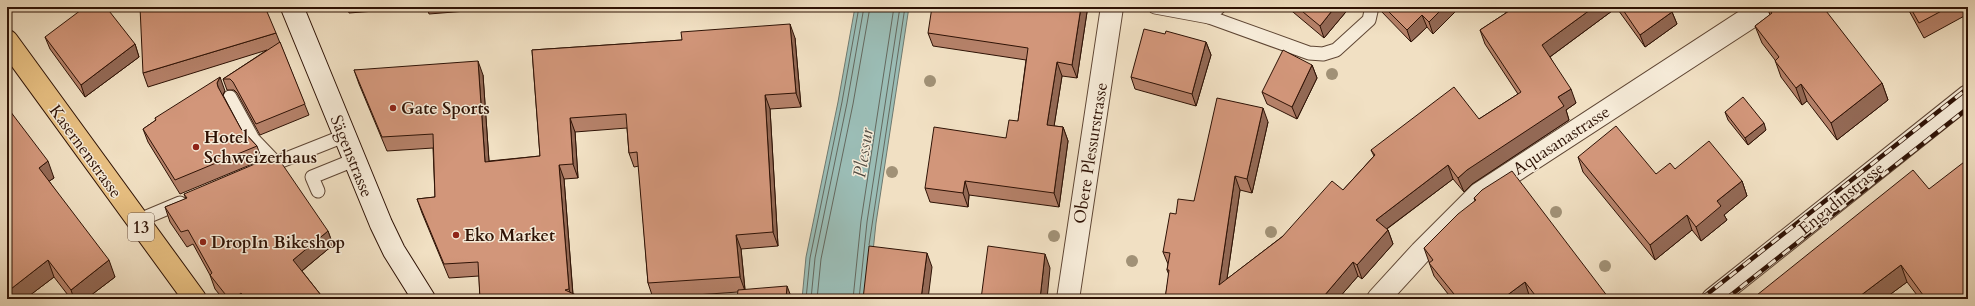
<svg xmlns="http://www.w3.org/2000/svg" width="1975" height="306" font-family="Cardo,serif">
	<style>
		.water { fill: #9bbdb6; stroke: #6f796f }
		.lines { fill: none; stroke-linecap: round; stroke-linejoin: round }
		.shore { stroke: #64685e; stroke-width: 1 }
		.lane-casing { stroke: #5f4634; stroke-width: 15 }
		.street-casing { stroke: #5f4634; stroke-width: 24 }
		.secondary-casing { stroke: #2e1205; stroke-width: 24 }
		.primary-casing { stroke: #2e1205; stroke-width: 24 }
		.lane { stroke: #f6ebd8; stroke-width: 13 }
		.street { stroke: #f6ebd8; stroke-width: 22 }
		.secondary { stroke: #f6ebd8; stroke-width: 22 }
		.primary { stroke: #e8c082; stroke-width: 22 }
		.rail-casing { stroke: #2e1205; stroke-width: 4.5 }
		.rail { stroke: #f6ebd8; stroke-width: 3; stroke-dasharray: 9; stroke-linecap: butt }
		.tree { fill: #a19176 }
		.wall { fill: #b58169; stroke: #2e1205 }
		.shaded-wall { fill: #936955; stroke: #2e1205 }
		.building { fill: #d2967a; stroke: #2e1205 }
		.poi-dot { fill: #8f2418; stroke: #f6ebd8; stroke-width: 1.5 }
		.labels { text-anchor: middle; stroke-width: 3; stroke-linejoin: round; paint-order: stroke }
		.shield { fill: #f6ebd8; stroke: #6a5344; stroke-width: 1 }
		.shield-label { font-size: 16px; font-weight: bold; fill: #2e1205 }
		.poi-label { font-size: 17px; font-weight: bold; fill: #2e1205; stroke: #f6ebd8; text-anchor: start }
		.street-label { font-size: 17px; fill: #2e1205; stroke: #f6ebd8 }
		.water-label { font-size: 18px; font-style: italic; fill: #544e43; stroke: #f6ebd8 }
	</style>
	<rect width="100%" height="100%" fill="#f1e0c3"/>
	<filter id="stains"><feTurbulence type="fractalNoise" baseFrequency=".005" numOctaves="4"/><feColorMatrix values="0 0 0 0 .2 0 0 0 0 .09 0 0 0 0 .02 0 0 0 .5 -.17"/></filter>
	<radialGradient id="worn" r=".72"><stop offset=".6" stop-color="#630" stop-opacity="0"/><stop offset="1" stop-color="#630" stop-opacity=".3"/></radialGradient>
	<polygon class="water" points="855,7 909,7 876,223 868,299 802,299 806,257 838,102"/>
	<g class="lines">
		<g class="shore">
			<polyline points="869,245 905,7"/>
			<polyline points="806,299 810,258 842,102 859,7"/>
			<polyline points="811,299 815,258 847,103 864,7"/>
			<polyline points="817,299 821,259 853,104 870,7"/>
			<polyline points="853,299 861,221 894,7"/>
			<polyline points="859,299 867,222 900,7"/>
		</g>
		<defs>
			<g id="lane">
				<polyline points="1155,7 1209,17 1219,7"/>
				<polyline points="1209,17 1309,53 1323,54 1336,50 1369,20 1372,7"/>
				<polyline points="230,97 253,139 276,163 344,136"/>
				<polyline points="318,191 312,177 354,160"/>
				<polyline points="137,221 180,203"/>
			</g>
			<g id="street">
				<polyline points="1068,299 1112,7"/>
				<polyline points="1378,299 1421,252 1479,194 1766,7"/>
				<polyline points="1713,299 1968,96"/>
			</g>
			<polyline id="secondary" points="292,7 381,224 394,251 424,299"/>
			<polyline id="primary" points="7,41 195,299"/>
		</defs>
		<use href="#lane" class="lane-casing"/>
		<use href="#street" class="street-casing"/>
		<use href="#secondary" class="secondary-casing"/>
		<use href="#primary" class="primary-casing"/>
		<use href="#lane" class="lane"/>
		<use href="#street" class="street"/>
		<use href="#secondary" class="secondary"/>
		<use href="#primary" class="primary"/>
		<defs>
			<g id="rail">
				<polyline points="1701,299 1968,88"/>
				<polyline points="1726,299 1968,108"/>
			</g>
		</defs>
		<use href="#rail" class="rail-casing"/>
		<use href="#rail" class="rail"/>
	</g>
	<g class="tree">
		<circle cx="1332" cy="74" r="6"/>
		<circle cx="930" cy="81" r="6"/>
		<circle cx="892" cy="172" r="6"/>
		<circle cx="1556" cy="212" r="6"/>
		<circle cx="1271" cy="232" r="6"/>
		<circle cx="1054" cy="236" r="6"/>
		<circle cx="1132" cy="261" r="6"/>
		<circle cx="1605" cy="266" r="6"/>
	</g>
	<g class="wall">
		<polygon points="347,7 516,7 429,14 427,7 349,13"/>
		<polygon points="1287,7 1350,7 1324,38"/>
		<polygon points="1379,7 1460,7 1433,34 1427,27 1411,42 1380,10"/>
		<polygon points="1504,7 1615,7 1616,8 1550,57 1576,103 1566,110 1569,120 1472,184 1464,192 1453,179 1387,229 1388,230 1393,244 1362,279 1358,276 1338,299 1165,299 1169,275 1167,270 1168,264 1163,252 1176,214 1194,201 1268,122 1252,193 1240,190 1227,279 1343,190 1374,156 1371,150 1479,119 1518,94 1485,44 1480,30 1506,13"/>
		<polygon points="1616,7 1669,7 1672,12 1677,24 1645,47"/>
		<polygon points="1767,7 1882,83 1888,100 1837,140 1807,101 1802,105 1781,77 1775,60 1762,43 1755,26 1770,15"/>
		<polygon points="1907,7 1968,7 1968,14 1924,38"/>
		<polygon points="1087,12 1077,78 1062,76 1054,126 1063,127 1068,141 1059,207 969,195 968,207 930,202 925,188 1006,138 1018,121 1026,60 933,46 928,33"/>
		<polygon points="276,33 309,115 260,135 237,93 234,90 227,90 223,79 267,50 148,87 143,73"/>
		<polygon points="45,37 135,44 139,57 85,97 50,49"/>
		<polygon points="795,38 801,107 770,109 778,246 741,249 745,289 738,292 653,298 648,283 639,166 634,167 629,153 627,128 575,132 578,178 564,179 573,294 576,295 577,299 480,299 479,276 449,278 422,213 417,199 435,197 433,148 387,151 359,84 354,70 483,75 489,161 540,156 532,50 682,40"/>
		<polygon points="1206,42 1211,55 1196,106 1135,89 1131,77"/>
		<polygon points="1312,65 1317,78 1297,119 1267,104 1262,92"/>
		<polygon points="225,91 223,95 241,129 257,146 262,160 180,194 148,142 143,129 156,120 155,118"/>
		<polygon points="7,107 54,178 49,181 115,277 86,299 71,299 54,277 25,299"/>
		<polygon points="1725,112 1766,130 1748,145 1728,120"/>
		<polygon points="1578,157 1656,174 1675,169 1742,181 1747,196 1724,215 1727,220 1701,241 1692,230 1655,260 1583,172"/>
		<polygon points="1929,189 1968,299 1920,299 1907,282 1884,299 1752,299"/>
		<polygon points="184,194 328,231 333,245 302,271 324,299 223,299 215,289 210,275 193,244 187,247 170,222 165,207 186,199"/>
		<polygon points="1474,198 1608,297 1609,299 1533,299 1529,295 1524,299 1452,299 1434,276 1424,248 1475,201"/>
	</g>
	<g class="shaded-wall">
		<polygon points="1081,7 1085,7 1087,12 1077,78 1072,65"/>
		<polygon points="1335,7 1350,7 1324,38 1320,26"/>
		<polygon points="1444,7 1460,7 1433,34 1429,22"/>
		<polygon points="1594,7 1615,7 1616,8 1547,59 1542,45"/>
		<polygon points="1672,12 1677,24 1645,47 1640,35"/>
		<polygon points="1422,15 1427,27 1411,42 1407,30"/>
		<polygon points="790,24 795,38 801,107 796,93"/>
		<polygon points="1206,42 1211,55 1196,106 1192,94"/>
		<polygon points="135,44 139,57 85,97 81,85"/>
		<polygon points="478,61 483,75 490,176 485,162"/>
		<polygon points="1057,62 1062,76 1052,139 1047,125"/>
		<polygon points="1312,65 1317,78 1297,119 1292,107"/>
		<polygon points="220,77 225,91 222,96 218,87 217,83"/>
		<polygon points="1882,83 1888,100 1837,140 1831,123"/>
		<polygon points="1801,84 1807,101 1802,105 1796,88"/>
		<polygon points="1571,89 1576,103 1566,110 1569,120 1472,184 1464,192 1458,178 1467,170 1558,97"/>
		<polygon points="765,95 770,109 778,246 773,232"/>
		<polygon points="1263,108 1268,122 1252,193 1247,179"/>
		<polygon points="570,118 575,132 578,178 573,164"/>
		<polygon points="1764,123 1766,130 1748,145 1745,138"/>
		<polygon points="1063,127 1068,141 1059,207 1054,193"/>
		<polygon points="48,161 54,178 45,184 39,168"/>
		<polygon points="559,165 564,179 573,296 571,296 569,289"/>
		<polygon points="1448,165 1453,179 1381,233 1376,220"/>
		<polygon points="1235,176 1240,190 1224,299 1219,285"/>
		<polygon points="965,181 969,195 968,207 963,193"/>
		<polygon points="1742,181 1747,196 1724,215 1727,220 1701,241 1696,227 1717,201"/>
		<polygon points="1687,215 1692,230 1655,260 1650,245"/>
		<polygon points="1388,230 1393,244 1362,279 1357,265"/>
		<polygon points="328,231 333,245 298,274 293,260"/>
		<polygon points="736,235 741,249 745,291 740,277"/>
		<polygon points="927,253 932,267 928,299 921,299"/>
		<polygon points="1045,254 1050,268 1047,299 1040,299"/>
		<polygon points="48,260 54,277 25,299 7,299 7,292"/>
		<polygon points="109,260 115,277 86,299 74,299 71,290"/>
		<polygon points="1353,262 1358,276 1338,299 1325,299 1324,296"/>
		<polygon points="1901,265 1907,282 1884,299 1856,299"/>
		<polygon points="1525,282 1529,295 1524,299 1502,299"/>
		<polygon points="787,286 792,299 786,299"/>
		<polygon points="241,293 244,299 234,299"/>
	</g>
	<g class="building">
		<polygon points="85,7 106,7 135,44 81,85 45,37"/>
		<polygon points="140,7 265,7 276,33 143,73"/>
		<polygon points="932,7 1081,7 1072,65 1057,62 1047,125 1063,127 1054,193 965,181 963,193 925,188 934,127 1006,138 1009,120 1018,121 1028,48 928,33"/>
		<polygon points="1297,7 1335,7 1320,26"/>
		<polygon points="1384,7 1444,7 1429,22 1422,15 1407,30"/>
		<polygon points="1506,7 1594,7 1542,45 1571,89 1558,97 1564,106 1467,170 1458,178 1448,165 1376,220 1388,230 1357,265 1353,262 1324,296 1327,299 1165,299 1169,270 1167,270 1170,253 1163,252 1170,213 1176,214 1178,199 1194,201 1217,98 1263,108 1247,179 1235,176 1219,285 1282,237 1332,181 1343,190 1375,155 1371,150 1454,87 1479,119 1521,92 1480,30 1509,11"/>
		<polygon points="1621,7 1669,7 1672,12 1640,35"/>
		<polygon points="1767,7 1823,7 1882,83 1831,123 1801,84 1796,88 1775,61 1779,57 1755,26 1772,13"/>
		<polygon points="1910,7 1949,7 1919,23"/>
		<polygon points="790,24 796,93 765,95 773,232 736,235 740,277 648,283 637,152 629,153 626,114 570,118 573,164 559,165 569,289 565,290 576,295 532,299 480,299 478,262 444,264 417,199 435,197 433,134 382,137 354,70 478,61 485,162 540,156 532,50 682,40 681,32"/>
		<polygon points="1144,29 1165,34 1166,31 1206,42 1192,94 1131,77"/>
		<polygon points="280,42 305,104 256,124 233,82 230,79 223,79"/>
		<polygon points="1283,50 1312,65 1292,107 1262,92"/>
		<polygon points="220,77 217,83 218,87 241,129 257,146 175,180 143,129 156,120 155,118"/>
		<polygon points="1743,97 1764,123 1745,138 1725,112"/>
		<polygon points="7,107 48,161 39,168 109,260 71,290 48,260 7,292"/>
		<polygon points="1616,126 1656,174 1670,163 1675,169 1709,141 1742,181 1717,201 1721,206 1696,227 1687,215 1650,245 1578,157"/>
		<polygon points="276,155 328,231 293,260 324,299 247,299 241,293 234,299 229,299 210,275 212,273 188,230 181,232 165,207 187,198 184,194"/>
		<polygon points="1968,159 1968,235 1966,237 1968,239 1968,299 1926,299 1901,265 1856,299 1752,299 1913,170 1929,189"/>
		<polygon points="1512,171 1608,297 1606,299 1538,299 1525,282 1502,299 1458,299 1429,263 1433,260 1424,248 1458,214 1476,200 1474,198 1482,190"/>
		<polygon points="869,246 927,253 921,299 863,299"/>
		<polygon points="988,246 1045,254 1040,299 981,299"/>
		<polygon points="787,286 786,299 737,299 738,290"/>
	</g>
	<g class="poi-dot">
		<circle cx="393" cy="108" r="4"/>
		<circle cx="196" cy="147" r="4"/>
		<circle cx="456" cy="235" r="4"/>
		<circle cx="203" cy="242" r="4"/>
	</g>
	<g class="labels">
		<rect class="shield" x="128" y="213" width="26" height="28" rx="3"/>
		<g class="shield-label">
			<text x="141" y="233">13</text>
		</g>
		<g class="poi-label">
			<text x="401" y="114">Gate Sports</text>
			<text x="204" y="143">Hotel<tspan x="204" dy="20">Schweizerhaus</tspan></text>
			<text x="464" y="241">Eko Market</text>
			<text x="211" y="248">DropIn Bikeshop</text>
		</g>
		<g class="street-label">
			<text transform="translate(1561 140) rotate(-33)" y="6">Aquasanastrasse</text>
			<text transform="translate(86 151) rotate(54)" y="6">Kasernenstrasse</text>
			<text transform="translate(1090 153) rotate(-81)" y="6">Obere Plessurstrasse</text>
			<text transform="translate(352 156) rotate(68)" y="6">Sägenstrasse</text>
			<text transform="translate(1841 198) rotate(-39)" y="6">Engadinstrasse</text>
		</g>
		<g class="water-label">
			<text transform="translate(863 153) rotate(-81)" y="6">Plessur</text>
		</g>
	</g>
	<rect width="1975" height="306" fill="none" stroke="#f1e0c3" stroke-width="24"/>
	<rect x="8" y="8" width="1959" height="290" fill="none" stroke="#2e1205" stroke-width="2"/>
	<rect x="12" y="12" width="1951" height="282" fill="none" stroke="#2e1205"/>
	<rect width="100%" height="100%" filter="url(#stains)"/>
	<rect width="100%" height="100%" fill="url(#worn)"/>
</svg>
